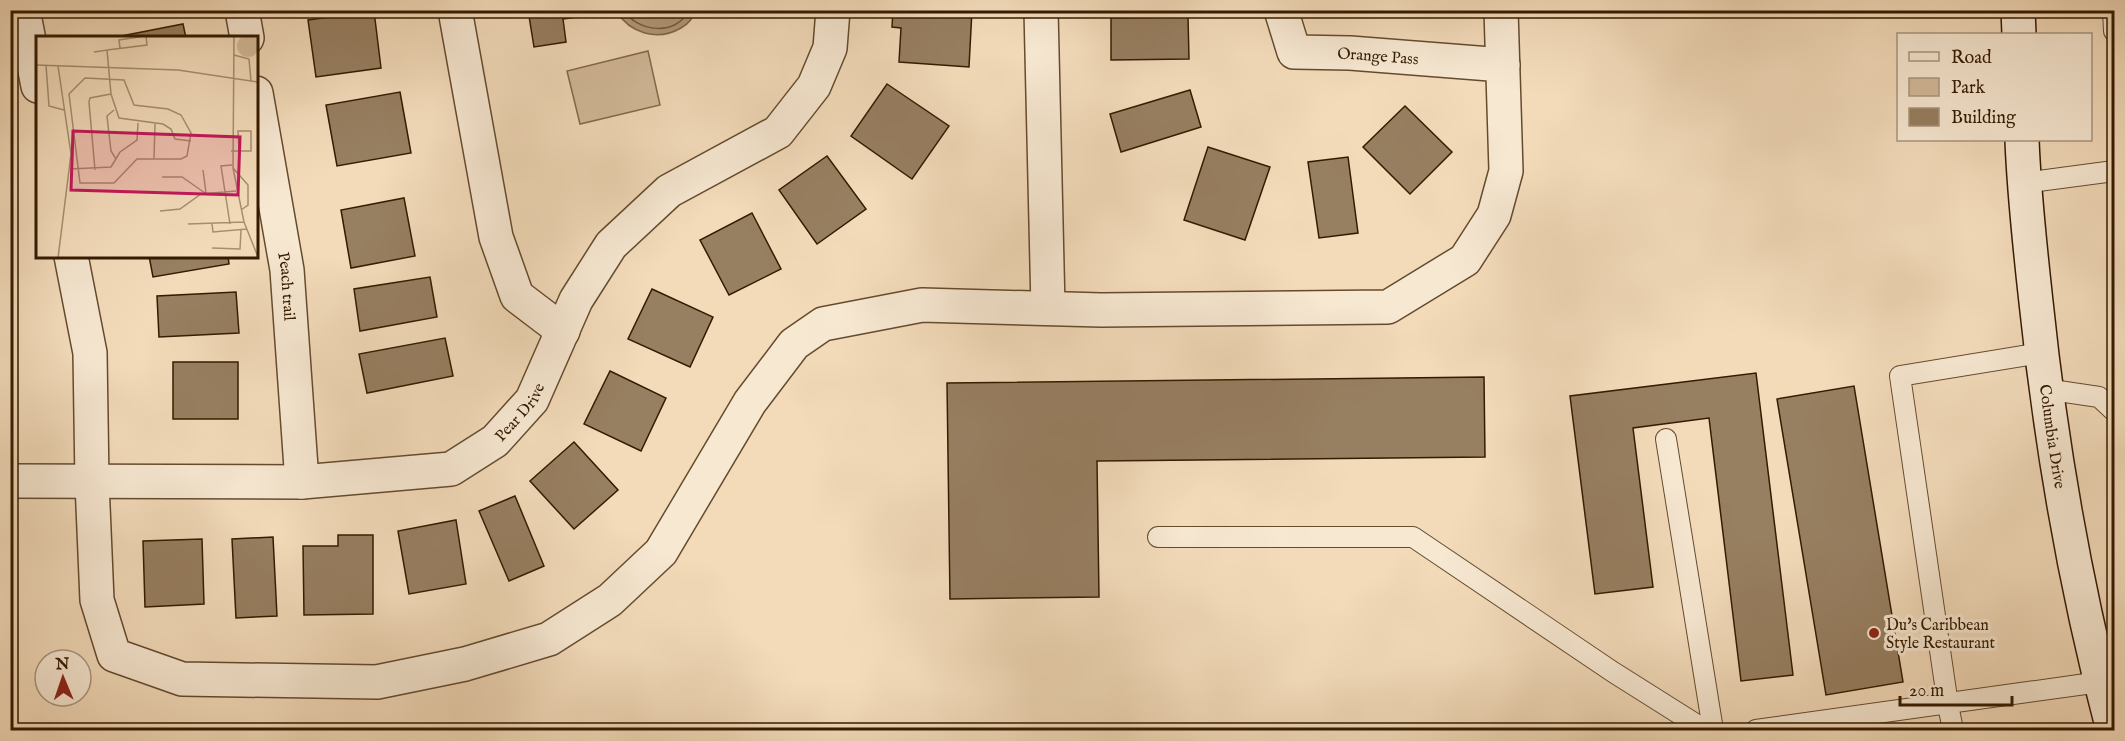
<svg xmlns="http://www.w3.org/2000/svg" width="2125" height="741" font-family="'IM FELL English',serif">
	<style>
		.green { fill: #d3ba9a; stroke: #846a4d; stroke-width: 1.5 }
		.water { fill: #b29a7b; stroke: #80674a; stroke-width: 1.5 }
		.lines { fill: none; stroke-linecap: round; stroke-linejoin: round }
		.shore { stroke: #735a3e; stroke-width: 1.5 }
		.building { fill: #977f61; stroke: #341b00; stroke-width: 1.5 }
		.lane-casing { stroke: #644b2e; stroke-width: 22 }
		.street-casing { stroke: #644b2e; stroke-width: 36 }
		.secondary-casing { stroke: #341b00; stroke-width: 36 }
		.lane { stroke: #f7e8d2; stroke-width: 20 }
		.street { stroke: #f7e8d2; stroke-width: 33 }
		.secondary { stroke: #f7e8d2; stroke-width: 33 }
		.poi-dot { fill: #8f2418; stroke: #f7e8d2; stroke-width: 2 }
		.labels { text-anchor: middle; stroke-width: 6; stroke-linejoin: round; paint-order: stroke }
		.street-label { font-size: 16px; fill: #341b00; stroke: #f7e8d2 }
		.poi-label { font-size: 16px; fill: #341b00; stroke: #f7e8d2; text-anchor: start }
		.inset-road { fill: none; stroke: #a78e70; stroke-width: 1.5 }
		.view { fill: #c2185b; fill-opacity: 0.15; stroke: #c2185b; stroke-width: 3 }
		.inset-edge { fill: none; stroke: #341b00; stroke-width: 3 }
	</style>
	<rect width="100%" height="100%" fill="#f3dbba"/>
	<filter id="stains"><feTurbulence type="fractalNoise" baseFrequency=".00333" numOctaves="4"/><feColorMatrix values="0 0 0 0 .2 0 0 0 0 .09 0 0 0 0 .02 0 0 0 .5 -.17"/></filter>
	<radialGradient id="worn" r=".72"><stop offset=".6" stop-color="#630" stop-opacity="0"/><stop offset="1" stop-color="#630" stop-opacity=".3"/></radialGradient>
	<polygon class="green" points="648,51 660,105 580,124 567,71"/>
	<path class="water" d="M616,11H695C693,19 688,24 681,28C657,42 630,33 616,11Z"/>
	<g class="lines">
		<path class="shore" d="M623,10C638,32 676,37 689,10"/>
	</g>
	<g class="building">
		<polygon points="528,10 590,10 591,15 563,19 566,42 534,47"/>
		<polygon points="893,10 972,10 969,67 899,62 901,28 892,27"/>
		<polygon points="374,11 381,68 316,77 308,20"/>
		<polygon points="1188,17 1189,59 1111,60 1111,18"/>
		<polygon points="183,24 186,38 111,38"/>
		<polygon points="887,84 949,126 912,179 851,136"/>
		<polygon points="1190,90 1201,127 1121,152 1110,114"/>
		<polygon points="400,92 411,153 337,166 326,105"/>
		<polygon points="1405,106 1452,152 1410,194 1363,147"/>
		<polygon points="1208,147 1270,167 1245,240 1184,220"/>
		<polygon points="827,156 866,209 817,244 779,190"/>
		<polygon points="1348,157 1358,233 1319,238 1308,162"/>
		<polygon points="404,198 415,256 351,268 341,210"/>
		<polygon points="752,213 781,269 729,295 700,240"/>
		<polygon points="149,256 228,256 229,264 153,277"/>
		<polygon points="430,277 437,317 360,331 354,289"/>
		<polygon points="652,289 713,317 690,367 628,339"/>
		<polygon points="236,292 239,333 159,337 157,296"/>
		<polygon points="445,338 453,376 367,393 359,354"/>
		<rect x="173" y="362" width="65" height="57"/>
		<polygon points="610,371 666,398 641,451 584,424"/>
		<polygon points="1756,373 1793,675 1741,681 1709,418 1633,428 1653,587 1595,594 1570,396"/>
		<polygon points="1484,377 1485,457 1097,461 1099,597 950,599 947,383"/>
		<polygon points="1854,386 1903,682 1826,695 1777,399"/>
		<polygon points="574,442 618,490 574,529 530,481"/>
		<polygon points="515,496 544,566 509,581 479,511"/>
		<polygon points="456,520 466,584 409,594 398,531"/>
		<polygon points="338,535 373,535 373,614 304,615 303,546 338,546"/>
		<polygon points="273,537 277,616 236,618 232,539"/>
		<polygon points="202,539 204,604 145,607 143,541"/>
	</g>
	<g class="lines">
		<defs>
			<g id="lane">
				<polyline points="2113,10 2114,31"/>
				<polyline points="2023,183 2114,171"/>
				<polyline points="2045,389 2099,397 2114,411"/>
				<polyline points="1666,439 1713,730"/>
				<polyline points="1158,537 1413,537 1613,672 1705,730"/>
				<polyline points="1756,730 2100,682"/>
				<polyline points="1953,730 1948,705 1900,376 2041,353"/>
			</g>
			<g id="street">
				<polyline points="23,10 38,86"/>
				<polyline points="242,10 247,38"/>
				<polyline points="455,10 496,237 517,296 563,331"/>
				<polyline points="1041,10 1048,308"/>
				<path id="s1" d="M1281,10L1294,52L1350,53L1503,65"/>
				<path id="s2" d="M256,93L287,270L302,482"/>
				<polyline points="71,256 90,353 92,483 97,600 114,655 182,679 377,682 465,664 549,639 610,600 661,552 750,402 794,344 823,324 922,305 1101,310 1388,307 1465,260 1494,215 1506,171 1501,10"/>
				<path id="s3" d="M10,481L302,482L451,469L495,441L532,400L576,300L611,245L669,191L778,132L814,86L830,48L833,10"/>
			</g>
			<g id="secondary">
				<polyline points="2018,10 2019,34"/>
				<path id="s4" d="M2022,140C2024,194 2030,248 2036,302C2051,447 2076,590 2113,730"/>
			</g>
		</defs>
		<use href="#lane" class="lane-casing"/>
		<use href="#street" class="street-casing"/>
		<use href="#secondary" class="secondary-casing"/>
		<use href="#lane" class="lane"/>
		<use href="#street" class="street"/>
		<use href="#secondary" class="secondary"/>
	</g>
	<circle class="poi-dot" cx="1874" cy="633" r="6"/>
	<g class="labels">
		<g class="street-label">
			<text dy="6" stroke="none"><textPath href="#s1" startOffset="128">Orange Pass</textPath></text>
			<text dy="6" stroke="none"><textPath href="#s2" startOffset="196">Peach trail</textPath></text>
			<text dy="6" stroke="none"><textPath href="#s3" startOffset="532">Pear Drive</textPath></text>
			<text dy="6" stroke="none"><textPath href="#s4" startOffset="298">Columbia Drive</textPath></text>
		</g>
		<g class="poi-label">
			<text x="1886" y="630">Du's Caribbean<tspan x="1886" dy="18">Style Restaurant</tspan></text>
		</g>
	</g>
	<g transform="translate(36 36)">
		<rect width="222" height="222" fill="#f3dbba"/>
		<path d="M201 10a11 11 0 1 1 22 0a11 11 0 1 1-22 0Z" fill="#d3ba9a"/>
		<path class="inset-road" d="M198,0L197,132L208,186L222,221M84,12L83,4L109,0M71,14L111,9L110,0M58,16L71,14L75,58L83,82L127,88L135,93L139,103L155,105M198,19L213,23L215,45M0,29L142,34L222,46M10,29L13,70L28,74M22,30L35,118L22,222M49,42L88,44L98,69L132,73L145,79L155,97L151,120L145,123H101L78,147H44L33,58ZM78,74L71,80L75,115L80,123M203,95H215V115H203M195,115H203L202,94M118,122L119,88M197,132L212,149V169L205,174M34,133L75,131L84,116L101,104L102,87M59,134L53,66L54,62L75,58M167,134L170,157M126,141H146L169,157M124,175L144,173L165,158L200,155M152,188L208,186M176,188L177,196L211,193M194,188L185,130L196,129M176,212L204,213L205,194"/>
		<path class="view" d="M37,95L204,101L202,159L35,154Z"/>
		<rect width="222" height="222" class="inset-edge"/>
	</g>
	<rect width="2125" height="741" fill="none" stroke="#f3dbba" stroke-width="36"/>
	<rect x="12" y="12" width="2101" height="717" fill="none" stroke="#341b00" stroke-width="3"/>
	<rect x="18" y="18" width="2089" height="705" fill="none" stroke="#341b00" stroke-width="1.5"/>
	<rect x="1897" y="33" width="195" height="108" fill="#f7e8d2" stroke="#a9967e" stroke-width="1.5"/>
	<rect x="1909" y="52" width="30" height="9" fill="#f7e8d2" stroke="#a9967e" stroke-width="1.5"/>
	<text x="1951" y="63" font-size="18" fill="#341b00">Road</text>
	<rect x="1909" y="78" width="30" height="18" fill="#d3ba9a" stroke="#a9967e" stroke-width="1.5"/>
	<text x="1951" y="93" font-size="18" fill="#341b00">Park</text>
	<rect x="1909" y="108" width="30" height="18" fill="#977f61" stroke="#a9967e" stroke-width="1.5"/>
	<text x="1951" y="123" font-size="18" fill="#341b00">Building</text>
	<g transform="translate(63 678) rotate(358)"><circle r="28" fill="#f7e8d2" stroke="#a9967e" stroke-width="1.5"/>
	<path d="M0-4.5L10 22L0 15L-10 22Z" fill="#8f2418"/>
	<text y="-9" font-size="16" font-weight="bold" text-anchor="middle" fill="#341b00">N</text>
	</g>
	<path d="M1900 696v9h112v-9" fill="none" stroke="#341b00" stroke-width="3"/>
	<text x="1909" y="696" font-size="18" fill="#341b00" stroke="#f7e8d2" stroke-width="4.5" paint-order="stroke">20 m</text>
	<rect width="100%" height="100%" filter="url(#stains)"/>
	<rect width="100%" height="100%" fill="url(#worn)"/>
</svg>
